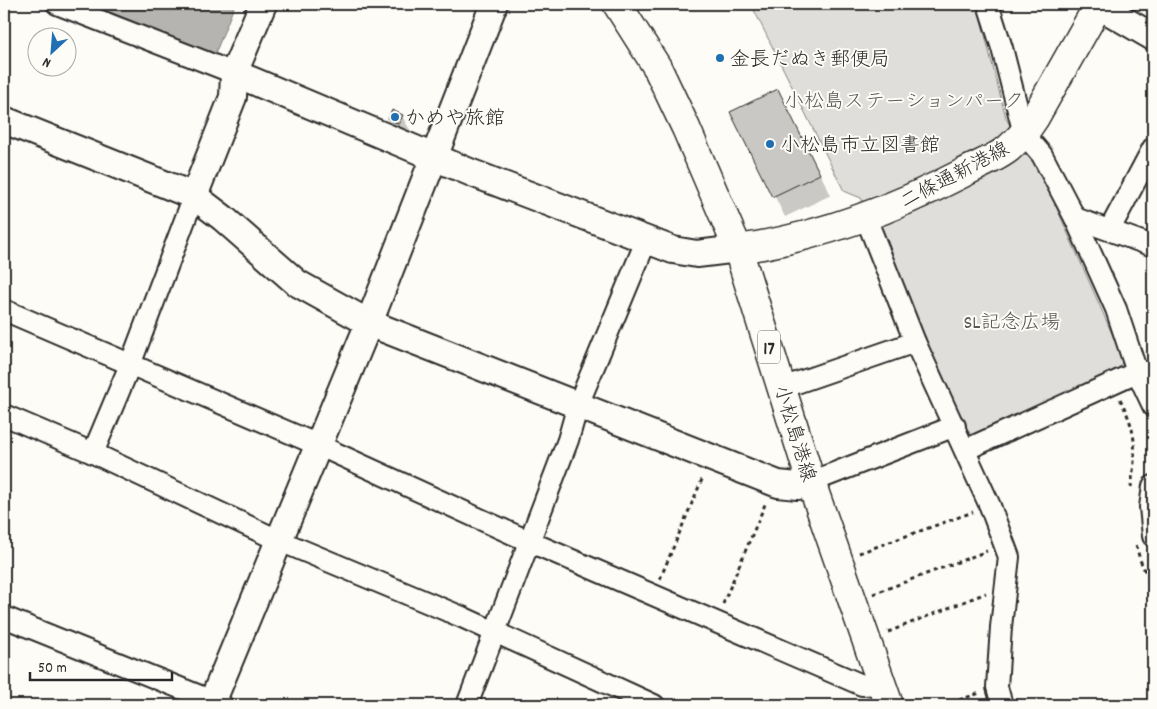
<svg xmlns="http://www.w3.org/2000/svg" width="1157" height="709" font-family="Dekko,'Klee One',sans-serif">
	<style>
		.green { fill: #dfdeda; stroke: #858482 }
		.water { fill: #b5b4b1; stroke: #7e7d7b }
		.shadow { fill: #0003 }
		.building { fill: #c9c8c4; stroke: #2b2b2b }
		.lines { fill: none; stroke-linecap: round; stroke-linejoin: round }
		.minor-casing { stroke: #2b2b2b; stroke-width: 24 }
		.tertiary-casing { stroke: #2b2b2b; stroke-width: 30 }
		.secondary-casing { stroke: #2b2b2b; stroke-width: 31 }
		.primary-casing { stroke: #2b2b2b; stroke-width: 31 }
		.path { stroke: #2b2b2b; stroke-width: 3; stroke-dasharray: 4 4; stroke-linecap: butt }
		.minor { stroke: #fdfcf7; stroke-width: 20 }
		.tertiary { stroke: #fdfcf7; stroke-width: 26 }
		.secondary { stroke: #fdfcf7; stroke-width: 28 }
		.primary { stroke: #fdfcf7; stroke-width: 28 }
		.poi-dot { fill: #1f6fb2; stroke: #fdfcf7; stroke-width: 2 }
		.labels { text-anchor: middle; stroke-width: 4; stroke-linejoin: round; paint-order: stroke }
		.shield { fill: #fdfcf7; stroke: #6a6a68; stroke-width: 1 }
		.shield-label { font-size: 19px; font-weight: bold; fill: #2b2b2b }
		.poi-label { font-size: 20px; fill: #2b2b2b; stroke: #fdfcf7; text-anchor: start }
		.park-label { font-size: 20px; fill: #585857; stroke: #fdfcf7 }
		.street-label { font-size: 20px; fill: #2b2b2b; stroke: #fdfcf7 }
	</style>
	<rect width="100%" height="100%" fill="#fdfcf7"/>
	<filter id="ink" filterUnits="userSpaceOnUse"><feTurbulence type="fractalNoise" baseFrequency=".02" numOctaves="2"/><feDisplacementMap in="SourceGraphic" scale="10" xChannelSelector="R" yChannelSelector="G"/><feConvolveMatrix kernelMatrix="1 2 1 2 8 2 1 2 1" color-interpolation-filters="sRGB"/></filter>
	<g filter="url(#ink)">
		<polygon class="green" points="751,4 977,4 1006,118 1014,133 1036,161 1117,345 1122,362 1118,372 973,437 963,431 883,243 861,198 844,191"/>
		<polygon class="water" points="90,4 235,4 215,54"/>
		<g class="shadow">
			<polygon points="777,90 831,195 785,217 732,112"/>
			<polygon points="402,116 419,145 406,148 389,119"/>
		</g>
		<g class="building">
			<polygon points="778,89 820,174 772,197 730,112"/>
			<polygon points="392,110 403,115 399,124 388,119"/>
		</g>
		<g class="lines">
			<defs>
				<g id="minor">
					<polyline points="57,4 234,73"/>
					<polyline points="988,4 1002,48 1024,134 1042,155 1075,218 1116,309 1137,372 1153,372"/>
					<polyline points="866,218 915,342 990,506 1009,557 1001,627 997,687 1002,705"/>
					<polyline points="1075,218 1153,246"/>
					<polyline points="1110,229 1153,148"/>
					<polyline points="4,310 318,445 528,541 862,685 881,684"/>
					<polyline points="782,388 915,342"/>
					<polyline points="4,415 93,453 280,541 462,617 654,705"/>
					<polyline points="965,450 1137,372 1153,406"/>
					<polyline points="93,453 130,365 194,196"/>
					<polyline points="811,482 955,426"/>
					<polyline points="1153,486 1150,507 1153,536"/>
					<polyline points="4,617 222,705"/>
					<polyline points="467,705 568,440 578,405 646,241"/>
				</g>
				<g id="tertiary">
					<polyline points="1096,4 1153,37"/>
					<polyline points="234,73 472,173 673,250 697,254 738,249"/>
					<polyline points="4,120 194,196 223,218 297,283 369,323 778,484 798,486 811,482"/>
					<polyline points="194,196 233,97 234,73 263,4"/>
					<polyline points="211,705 369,323 494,4"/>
				</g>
				<path id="secondary" d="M738,249C817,238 892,210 963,173C978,165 997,158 1009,148C1019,139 1027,130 1034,119L1099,4"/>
				<polyline id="primary" points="617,4 657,67 686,128 738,249 811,482 889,705"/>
			</defs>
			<use href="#minor" class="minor-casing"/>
			<use href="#tertiary" class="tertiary-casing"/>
			<use href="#secondary" class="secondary-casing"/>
			<use href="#primary" class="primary-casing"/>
			<g class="path">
				<path d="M1120,399C1138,434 1136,450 1131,487"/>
				<polyline points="1136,545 1140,560 1153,589"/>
				<polyline points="859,553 973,512"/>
				<polyline points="660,579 703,477"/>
				<polyline points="873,594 987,551"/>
				<polyline points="723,604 766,502"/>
				<polyline points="888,632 986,593"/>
				<polyline points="944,705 980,693"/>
			</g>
			<use href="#minor" class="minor"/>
			<use href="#tertiary" class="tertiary"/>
			<use href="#secondary" class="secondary"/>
			<use href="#primary" class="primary"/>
		</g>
	</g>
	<g class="poi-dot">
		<circle cx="720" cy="58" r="5"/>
		<circle cx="395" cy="117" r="5"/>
		<circle cx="770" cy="144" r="5"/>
	</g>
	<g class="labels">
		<rect class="shield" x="758" y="330.5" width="22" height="33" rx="4"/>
		<g class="shield-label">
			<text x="769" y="354">17</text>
		</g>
		<g class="poi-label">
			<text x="730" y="65">金長だぬき郵便局</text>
			<text x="405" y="124">かめや旅館</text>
			<text x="780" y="151">小松島市立図書館</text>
		</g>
		<g class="park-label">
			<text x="904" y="107">小松島ステーションパーク</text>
			<text x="1012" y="328">SL記念広場</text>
		</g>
		<g class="street-label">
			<text transform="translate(954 174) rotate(-28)" y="7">二條通新港線</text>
			<text transform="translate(796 433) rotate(73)" y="7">小松島港線</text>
		</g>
	</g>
	<rect width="1157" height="709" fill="none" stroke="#fdfcf7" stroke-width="20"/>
	<rect x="10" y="10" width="1137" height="689" fill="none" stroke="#2b2b2b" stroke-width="2" filter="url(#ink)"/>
	<g transform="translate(52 52) rotate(206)"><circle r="24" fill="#fdfcf7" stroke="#a9a8a5"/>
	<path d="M0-4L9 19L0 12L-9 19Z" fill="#1f6fb2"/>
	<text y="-8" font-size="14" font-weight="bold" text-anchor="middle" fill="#2b2b2b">N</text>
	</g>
	<path d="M30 672v8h142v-8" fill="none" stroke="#2b2b2b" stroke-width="2.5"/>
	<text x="38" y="672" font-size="15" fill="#2b2b2b" stroke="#fdfcf7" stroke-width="4" paint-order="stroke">50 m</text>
</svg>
